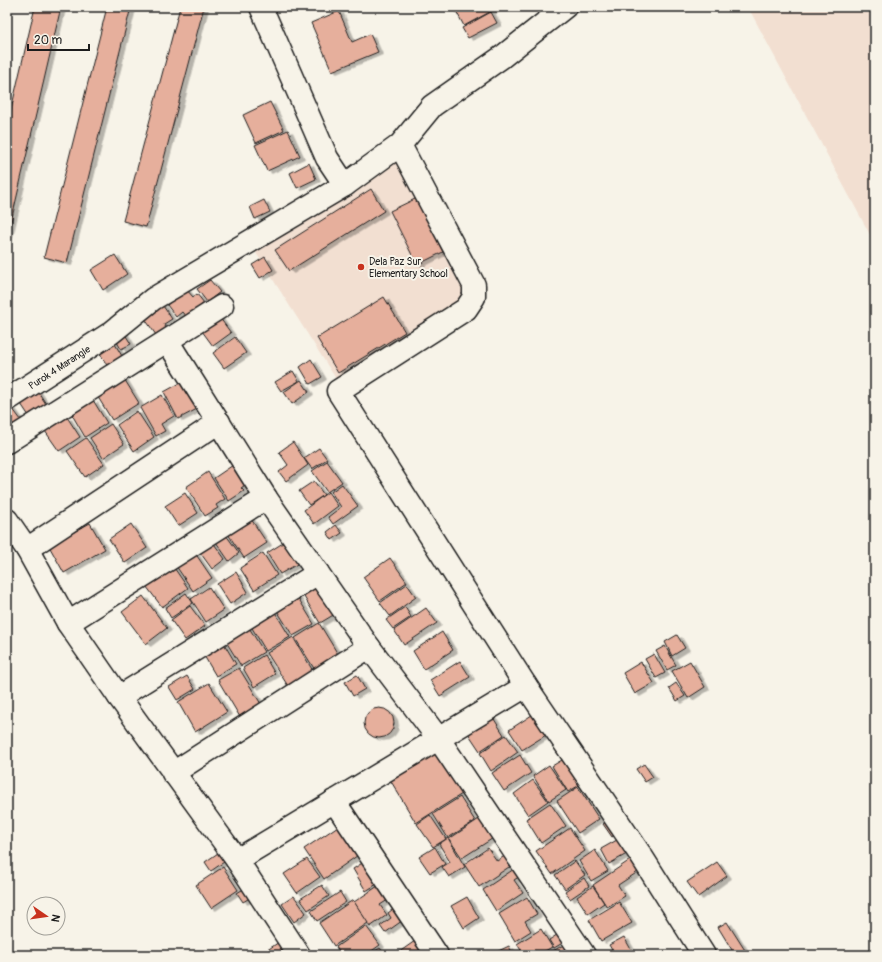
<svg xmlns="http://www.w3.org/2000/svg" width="882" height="962" font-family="Pangolin,sans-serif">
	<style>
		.built { fill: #f2dfd1 }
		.building { fill: #e6af9c; stroke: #1c1c1c; filter: url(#shadow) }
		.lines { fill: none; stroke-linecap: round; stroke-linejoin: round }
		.minor-casing { stroke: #1c1c1c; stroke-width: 25 }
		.minor { stroke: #f7f3e8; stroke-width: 22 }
		.poi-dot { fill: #c8321e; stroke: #f7f3e8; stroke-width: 1.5 }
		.labels { text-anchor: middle; stroke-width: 4; stroke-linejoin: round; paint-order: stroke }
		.poi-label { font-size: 10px; fill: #1c1c1c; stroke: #f7f3e8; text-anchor: start }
		.street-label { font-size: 10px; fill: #1c1c1c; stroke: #f7f3e8 }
	</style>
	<defs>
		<filter id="shadow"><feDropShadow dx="4.5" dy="2.5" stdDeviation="0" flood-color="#0004"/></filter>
	</defs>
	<rect width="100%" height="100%" fill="#f7f3e8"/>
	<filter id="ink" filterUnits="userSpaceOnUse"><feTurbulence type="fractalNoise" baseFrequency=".025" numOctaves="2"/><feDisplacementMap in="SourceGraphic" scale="8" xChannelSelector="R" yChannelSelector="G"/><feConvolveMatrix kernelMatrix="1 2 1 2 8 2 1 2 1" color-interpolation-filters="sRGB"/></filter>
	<g filter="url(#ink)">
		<g class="built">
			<polygon points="748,7 875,7 875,244"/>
			<polygon points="400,158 467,285 462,303 338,382 253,248"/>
		</g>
		<g class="building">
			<polygon points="35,7 61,7 7,239 7,127"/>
			<polygon points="107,7 131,7 67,263 44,257"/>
			<polygon points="180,7 204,7 146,227 123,221"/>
			<polygon points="454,7 496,7 497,8 464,26"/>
			<polygon points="339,11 352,42 370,34 378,52 332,71 311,23"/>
			<polygon points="491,12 497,23 468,38 462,28"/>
			<polygon points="270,102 284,130 256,143 243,115"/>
			<polygon points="288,130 300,156 267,171 255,145"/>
			<polygon points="309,163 316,179 297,188 290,173"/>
			<polygon points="371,189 384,211 289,271 275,250"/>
			<polygon points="417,198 443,252 417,265 390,211"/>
			<polygon points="264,200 270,212 255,219 250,207"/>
			<polygon points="115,255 127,274 103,290 91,270"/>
			<polygon points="265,257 273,270 260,278 252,265"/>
			<polygon points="210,280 220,292 207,302 197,289"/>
			<polygon points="186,289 193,297 197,294 204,303 186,317 182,312 176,317 167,305"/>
			<polygon points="384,297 405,332 338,373 317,338"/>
			<polygon points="161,303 172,319 164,324 166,328 156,335 143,316"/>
			<polygon points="217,314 231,333 213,346 199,327"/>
			<polygon points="123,331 131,344 121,349 114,337"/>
			<polygon points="235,337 246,353 224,368 213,353"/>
			<polygon points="112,339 122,356 113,362 115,366 109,369 97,348"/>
			<polygon points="311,359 322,377 310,384 300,367"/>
			<polygon points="293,371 299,381 281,391 275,382"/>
			<polygon points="123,377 139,403 112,420 96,394"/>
			<polygon points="301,380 309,392 292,404 284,392"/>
			<polygon points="182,382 197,409 178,419 164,392"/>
			<polygon points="35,387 48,407 31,419 17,398"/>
			<polygon points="162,395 174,416 161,424 165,431 156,436 140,408"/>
			<polygon points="93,400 107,423 85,437 71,413"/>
			<polygon points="7,401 24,424 7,437"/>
			<polygon points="137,411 154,437 134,451 117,425"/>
			<polygon points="67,417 80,437 59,451 45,431"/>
			<polygon points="111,424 124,444 103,458 90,438"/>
			<polygon points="86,438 104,464 85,477 67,451"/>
			<polygon points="293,442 308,465 286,481 279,472 288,465 279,452"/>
			<polygon points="319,448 327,459 312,469 304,458"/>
			<polygon points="239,461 252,480 241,488 244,491 229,501 214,478"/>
			<polygon points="327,461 342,482 327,492 312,471"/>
			<polygon points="208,472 225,499 216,505 218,508 205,516 186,487"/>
			<polygon points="314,481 324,495 309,505 299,491"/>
			<polygon points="342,484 358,506 333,524 328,517 341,507 331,492"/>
			<polygon points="328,492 338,506 314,524 304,510"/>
			<polygon points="185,493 198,513 178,526 165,506"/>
			<polygon points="249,516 267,543 244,558 226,531"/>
			<polygon points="90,523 105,549 64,573 49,546"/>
			<polygon points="131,524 147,548 125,563 109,539"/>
			<polygon points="336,525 342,533 332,540 327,532"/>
			<polygon points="226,535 239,553 229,561 216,542"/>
			<polygon points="212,541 225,559 212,569 199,551"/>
			<polygon points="286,541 299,563 280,574 267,553"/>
			<polygon points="193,550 212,578 193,591 174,563"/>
			<polygon points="263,553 277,575 254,590 240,568"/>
			<polygon points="390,558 407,582 380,601 363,577"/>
			<polygon points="170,562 188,588 162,607 143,582"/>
			<polygon points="236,572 248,592 230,604 217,584"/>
			<polygon points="321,580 340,611 320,623 301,592"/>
			<polygon points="407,584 416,597 390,616 380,603"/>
			<polygon points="209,587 224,610 206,622 191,599"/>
			<polygon points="186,593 193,603 171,618 165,608"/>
			<polygon points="143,596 167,628 146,644 122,612"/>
			<polygon points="297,596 314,624 293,636 276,609"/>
			<polygon points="190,606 205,626 185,640 171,620"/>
			<polygon points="405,607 411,617 393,629 386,620"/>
			<polygon points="426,608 437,623 404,645 394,630"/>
			<polygon points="273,609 290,637 266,651 249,623"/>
			<polygon points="319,623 339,656 315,670 295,638"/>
			<polygon points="248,626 264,652 241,666 225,640"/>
			<polygon points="442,632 453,650 424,669 413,651"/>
			<polygon points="677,635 685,648 672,656 665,642"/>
			<polygon points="293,637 313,671 288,686 267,653"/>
			<polygon points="223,642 236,664 216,676 203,654"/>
			<polygon points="665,646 676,665 667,670 656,651"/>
			<polygon points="654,654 665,673 656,678 645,659"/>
			<polygon points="264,655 275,674 254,687 243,668"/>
			<polygon points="460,661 470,677 440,696 430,680"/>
			<polygon points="690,661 705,687 688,698 672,671"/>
			<polygon points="641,662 654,683 635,694 623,673"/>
			<polygon points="239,668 261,704 240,717 218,680"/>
			<polygon points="357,675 365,689 353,696 345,682"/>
			<polygon points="187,676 195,689 177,700 169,687"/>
			<polygon points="209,683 227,712 195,732 178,702"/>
			<polygon points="676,683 685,696 677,701 669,688"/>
			<circle cx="379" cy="723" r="15"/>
			<polygon points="541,709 554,730 522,750 509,730"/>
			<polygon points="489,711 504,735 480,751 464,727"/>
			<polygon points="506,735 518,752 491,771 480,753"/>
			<polygon points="431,745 462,794 416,823 386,773"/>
			<polygon points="572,754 588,780 568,792 552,766"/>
			<polygon points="520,755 531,773 504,791 492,773"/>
			<polygon points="644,764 653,777 645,782 636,769"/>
			<polygon points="549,765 566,790 549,801 533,776"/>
			<polygon points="533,780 548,801 528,815 514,794"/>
			<polygon points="578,787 599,819 578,833 557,801"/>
			<polygon points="460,797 475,821 448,838 433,814"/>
			<polygon points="550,803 566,826 541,843 526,819"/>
			<polygon points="430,815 446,839 433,847 417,824"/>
			<polygon points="485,815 498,835 462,858 449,839"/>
			<polygon points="613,817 622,830 612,837 603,824"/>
			<polygon points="344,822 364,851 324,879 304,849"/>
			<polygon points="570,828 585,851 552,874 536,851"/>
			<polygon points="624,836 632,851 609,864 601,849"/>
			<polygon points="448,838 465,867 449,877 442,867 450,862 439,844"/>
			<polygon points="435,847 445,864 430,873 419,857"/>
			<polygon points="488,848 497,861 512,851 518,861 479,887 464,864"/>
			<polygon points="595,850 608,871 591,881 579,861"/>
			<polygon points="218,853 224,862 211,871 205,862"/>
			<polygon points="639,854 647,866 618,885 625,896 607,907 593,885"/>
			<polygon points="370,858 383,880 366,891 353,869"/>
			<polygon points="307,859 320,877 297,893 284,874"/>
			<polygon points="575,861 585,875 565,889 555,875"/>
			<polygon points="717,862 727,876 698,897 687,882"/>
			<polygon points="520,865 525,873 514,880 523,893 496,911 483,890"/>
			<polygon points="223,867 238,890 211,908 196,885"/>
			<polygon points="584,878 589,886 570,899 565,891"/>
			<polygon points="384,882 394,896 380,905 387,915 370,927 354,902"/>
			<polygon points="250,885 256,894 243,902 237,893"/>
			<polygon points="322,885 329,896 308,910 300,899"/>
			<polygon points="593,886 604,903 588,914 577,897"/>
			<polygon points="340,892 346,902 317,921 311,911"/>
			<polygon points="294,896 306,913 294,922 282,904"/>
			<polygon points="467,897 479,918 464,928 451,906"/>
			<polygon points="527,897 537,914 525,921 531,931 515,941 499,914"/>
			<polygon points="353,900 368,923 334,946 319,923"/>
			<polygon points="619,902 632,923 601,941 589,920"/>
			<polygon points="397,906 406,918 385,933 380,926 391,918 388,913"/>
			<polygon points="727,922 748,955 735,955 718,927"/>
			<polygon points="366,926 380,945 366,955 341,955 336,947"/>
			<polygon points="541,929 552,947 538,955 524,955 517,944"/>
			<polygon points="566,929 571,938 554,948 549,940"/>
			<polygon points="422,936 435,955 395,955"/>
			<polygon points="624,937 633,953 630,955 615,955 609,945"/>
			<polygon points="282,940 293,955 260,955"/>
			<polygon points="572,940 577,948 569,954 569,955 554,955 553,951"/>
			<polygon points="509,946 513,955 490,955"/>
			<polygon points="380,948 385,955 369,955"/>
		</g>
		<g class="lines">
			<defs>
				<g id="minor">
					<polyline points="261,7 327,158 345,185"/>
					<polyline points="400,145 474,285 474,297 466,309 338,391 526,686 640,854 704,955"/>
					<polyline points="168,342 266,498 369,647 438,738 584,955"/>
					<polyline points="7,400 111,333 153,299 345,185 400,145 432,106 502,57 565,7"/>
					<polyline points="7,442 222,306"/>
					<polyline points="7,520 27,549 68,623 119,697 237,860 299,955"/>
					<polyline points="27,549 219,422"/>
					<polyline points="68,623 266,498"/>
					<polyline points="119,697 318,573"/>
					<polyline points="173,773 369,647"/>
					<polyline points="334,801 437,955"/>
					<polyline points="237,860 526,686"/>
				</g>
			</defs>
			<use href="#minor" class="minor-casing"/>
			<use href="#minor" class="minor"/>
		</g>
	</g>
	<circle class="poi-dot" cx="361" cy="267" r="4"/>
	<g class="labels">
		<g class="poi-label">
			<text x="369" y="265">Dela Paz Sur<tspan x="369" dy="12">Elementary School</tspan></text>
		</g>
		<g class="street-label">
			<text transform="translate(59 367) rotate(-33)" y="4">Purok 4 Marangle</text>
		</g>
	</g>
	<rect width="882" height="962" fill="none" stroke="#f7f3e8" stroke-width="24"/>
	<rect x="12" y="12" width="858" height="938" fill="none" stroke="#1c1c1c" stroke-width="1.5" filter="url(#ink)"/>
	<g transform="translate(46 916) rotate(103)"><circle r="19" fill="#f7f3e8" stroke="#9f9d96"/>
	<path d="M0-3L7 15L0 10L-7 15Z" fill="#c8321e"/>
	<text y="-6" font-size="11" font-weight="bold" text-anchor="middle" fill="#1c1c1c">N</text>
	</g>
	<path d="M28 44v6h61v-6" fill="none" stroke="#1c1c1c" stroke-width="2"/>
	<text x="34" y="44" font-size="12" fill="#1c1c1c" stroke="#f7f3e8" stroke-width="3" paint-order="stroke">20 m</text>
</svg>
